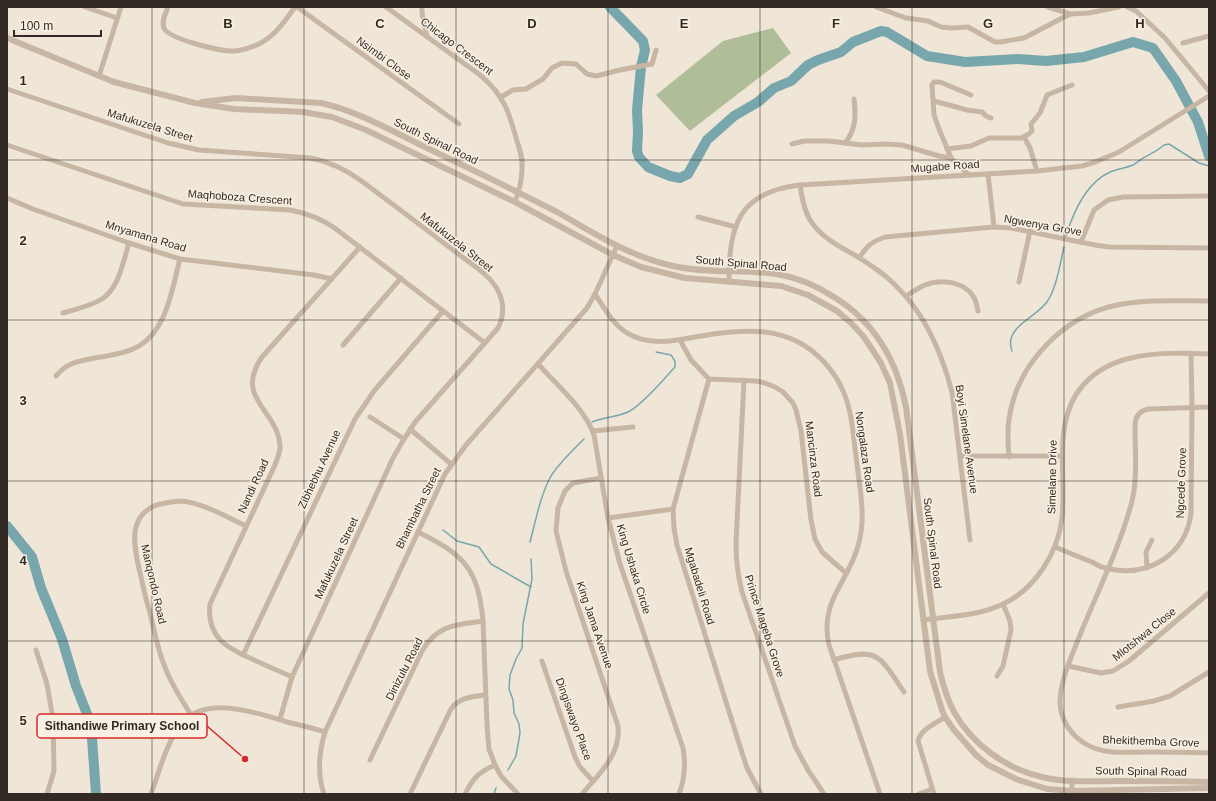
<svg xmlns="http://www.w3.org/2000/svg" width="1216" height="801" font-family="Helvetica,sans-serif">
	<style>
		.green { fill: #afbe98 }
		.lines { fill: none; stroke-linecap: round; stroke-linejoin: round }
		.stream { stroke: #77a7ac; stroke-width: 1.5 }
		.river { stroke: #77a7ac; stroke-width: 10 }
		.minor { stroke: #c7b6a4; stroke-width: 5 }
		.tertiary { stroke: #c7b6a4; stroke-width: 6 }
		.grid { fill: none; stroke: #332a25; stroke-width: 1; stroke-opacity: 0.55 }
		.labels { text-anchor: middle; stroke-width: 3; stroke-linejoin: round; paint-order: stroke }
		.street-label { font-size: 11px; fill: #332a25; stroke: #f8f0e3 }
		.grid-label { font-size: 13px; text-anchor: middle; font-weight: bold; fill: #332a25; stroke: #f8f0e3; stroke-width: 3; stroke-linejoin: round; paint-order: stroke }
		.leader { fill: none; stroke: #d62828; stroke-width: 1.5 }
		.callout-dot { fill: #d62828; stroke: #f8f0e3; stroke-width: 1.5 }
		.callout { fill: #f8f0e3; stroke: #d62828; stroke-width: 1.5 }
		.callout-label { font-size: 12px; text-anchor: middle; font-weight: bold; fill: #332a25 }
	</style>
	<rect width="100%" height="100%" fill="#f0e6d7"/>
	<polygon class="green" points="773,28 791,53 690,131 656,95 723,41"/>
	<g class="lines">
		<g class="stream">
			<path d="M1066,236C1073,213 1086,183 1110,172C1117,169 1126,168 1133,165C1137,163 1140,160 1143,158C1151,154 1157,151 1164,145L1169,144L1199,163L1209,166"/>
			<path d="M1012,351C1011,348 1010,343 1011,339C1015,322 1042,314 1050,297C1058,282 1060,263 1064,247"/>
			<path d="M592,422C604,417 619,417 630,411C645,402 663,380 675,367V361L671,355L656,352"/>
			<polyline points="443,530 457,541 479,547 491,564 531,587"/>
			<path d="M530,542C536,520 540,496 551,476C559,463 573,450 584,439"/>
			<polyline points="508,770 516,756 520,733 519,724 514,713 513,700 509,689 510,675 516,659 522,648 523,624 532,579 531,559"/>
			<polyline points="494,794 496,788"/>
		</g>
		<g class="river">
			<polyline points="610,7 643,41 645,50 641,67 637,110 638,132 637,151 639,157 648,167 670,176 680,178 688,174 707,140 734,116 758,102 774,88 791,81 808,65 818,60 841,52 853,42 881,31 887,32 927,56 965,62 1018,59 1046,61 1084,57 1133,42 1153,48 1176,81 1198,122 1209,156"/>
			<polyline points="7,526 32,557 41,588 62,639 76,686 91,724 96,794"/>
		</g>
		<g class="minor">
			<polyline points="85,7 117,18"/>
			<path d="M168,7C166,13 161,21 164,28C168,39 223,52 235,51C243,50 252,47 259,44C275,36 285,21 295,7"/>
			<polyline points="297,7 459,124"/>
			<path d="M386,7L480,75C504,95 509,112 517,141C520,150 523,159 522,169C522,180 519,191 515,202"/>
			<polyline points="422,7 422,13 427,36"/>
			<polyline points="876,7 906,18 928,21 941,27 951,28 968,27 995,42 1000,42 1024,38 1070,14"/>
			<polyline points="1048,7 1070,14 1089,13 1119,7"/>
			<polyline points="1127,7 1136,11 1165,38 1209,91"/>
			<polyline points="1183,43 1209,36"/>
			<polyline points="99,76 121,7"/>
			<path d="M7,89L168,143L199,150L311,158C330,162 345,169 360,180C393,204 425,229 457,253C471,264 487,273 496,287C504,300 505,314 498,328L416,421L404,439L393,458L292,677L280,719"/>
			<polyline points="501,97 513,90 526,89 543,79 552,68 562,63 576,64 587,74 596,76 620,70 652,64 656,50"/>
			<polyline points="934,101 967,110 982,112 986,116 991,118"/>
			<polyline points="1024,137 1030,148 1037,171"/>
			<path d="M845,143C856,130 856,115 854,99"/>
			<polyline points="792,144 804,141 829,141 862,145 885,144 902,145 939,156 951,158"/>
			<path d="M7,145L183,204L290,210C307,213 322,219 336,229L485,343"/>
			<polyline points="947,149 971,146 989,138 1021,138 1029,134 1032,131 1031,124 1040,113 1047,95 1072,85"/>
			<polyline points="988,174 994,227"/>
			<polyline points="969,175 951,158 945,143 939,129 934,115 932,85 934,82 940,82 971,95"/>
			<path d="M800,185C802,198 804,210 810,220C821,238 841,247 858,257C872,266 886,275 897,287C925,314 942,354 952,392L970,540"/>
			<polyline points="7,198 33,209 129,243 180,259 314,275 332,279"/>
			<polyline points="698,217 736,227"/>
			<polyline points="1081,242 1094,210 1108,200 1123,197 1209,196"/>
			<path d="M859,258C867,246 871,242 885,237L994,227L1011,228L1095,245L1109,247L1209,248"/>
			<path d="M729,282C729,226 738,192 800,185L1037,171L1082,166L1095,162L1119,152L1209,96"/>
			<polyline points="1019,282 1030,231"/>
			<path d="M595,294C605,309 615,329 633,336C652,345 675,341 695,337C743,329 789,323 825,363C832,371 839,381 843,391C852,410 853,435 856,456C859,485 867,517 858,546C848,583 819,601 829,645L880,794"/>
			<path d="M906,296C912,292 918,288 925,285C940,279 964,281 973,296C976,300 977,306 978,311"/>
			<path d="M63,313C76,309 91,306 102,299C119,288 123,262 129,243"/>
			<polyline points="680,340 691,360 709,379 756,381 765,383 775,387 783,392 793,403 796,410 801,431 811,520 815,539 822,552 846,573"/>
			<polyline points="343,345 401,278"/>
			<path d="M538,364C556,384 586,410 594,435L608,518L620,564L683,748C686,764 685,778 679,794"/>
			<path d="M56,376C68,362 77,362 94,358C107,356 123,354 135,348C167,333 172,288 180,259"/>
			<polyline points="709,379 673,509 674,528 677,545 737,737 747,768 761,794"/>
			<path d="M744,380L736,544C736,561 738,576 742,592L795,746L808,770L824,794"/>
			<path d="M1209,407L1149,409C1139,411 1135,416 1135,427C1135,452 1138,480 1131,505C1119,548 1099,589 1082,630C1074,651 1060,679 1060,702C1060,719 1071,736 1086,744C1103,755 1128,752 1148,752C1168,752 1189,752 1209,753"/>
			<polyline points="370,417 404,439"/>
			<polyline points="410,429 451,464"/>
			<polyline points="593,431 633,427"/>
			<polyline points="961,456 1063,456"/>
			<path d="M1009,457C1008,445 1007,432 1009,420C1016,365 1063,316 1117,305C1147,299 1179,301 1209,301"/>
			<polyline points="608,518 673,509"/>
			<path d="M418,532C464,555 478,568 483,621L487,725L489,749L495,765L501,776L518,794"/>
			<path d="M1055,547C1067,552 1079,557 1092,562C1097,565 1103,568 1109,569C1149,577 1185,555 1191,514L1192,407L1191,353"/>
			<polyline points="1147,568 1146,552 1152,540"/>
			<path d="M923,620C949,616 979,616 1003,604C1035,589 1058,553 1062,518C1067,473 1051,421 1084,384C1096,371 1113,362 1131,358C1156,352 1183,353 1209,354"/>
			<polyline points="36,650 47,684 53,719 54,771 47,794"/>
			<polyline points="243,655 355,419 374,391 443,311"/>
			<path d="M834,660C879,646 880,657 904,692"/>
			<polyline points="542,661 575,757 580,767 593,781"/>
			<polyline points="1068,666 1101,673 1113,671 1129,661 1209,593"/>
			<polyline points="997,676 1003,666 1011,630 1010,621 1003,604"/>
			<path d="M292,677C279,671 267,666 254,660C228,648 206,638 210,604L275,465C277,459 280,453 280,447C279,410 233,399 262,357L360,247"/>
			<polyline points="1118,707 1154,701 1170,696 1209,672"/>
			<path d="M191,715C182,700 171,684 165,667C157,649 154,628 149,609C145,597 143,585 140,573C134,547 126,514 160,504C167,503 174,501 181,501C204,503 226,517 246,526"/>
			<path d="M370,760L422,651C437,625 455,625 483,621"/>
			<path d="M151,794C159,772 167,740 183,722C207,695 258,713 287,722C300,725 313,728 325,732"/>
			<path d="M324,794C317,774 319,752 325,732L445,474L466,445L587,308L595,294L617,246"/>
			<path d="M410,794L451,709C459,697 472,697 485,695"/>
			<path d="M465,794C473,778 479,772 495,765"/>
			<path d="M582,794C599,774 621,755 618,726L566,571L556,531L558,508L565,491L573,483L601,478"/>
			<polyline points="919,794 932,789"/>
			<path d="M934,794L918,741C921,729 935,724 945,717"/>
			<polyline points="1072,794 1072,780"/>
		</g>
		<g class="tertiary">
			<polyline points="7,38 114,82 195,103 234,109 303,112 332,117 366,130 515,202 613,255 641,267 685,278 781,286 808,295 837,311 851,323 864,337 881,363 890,383 900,434 930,671 942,710 945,717 954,730 976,755 988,765 1016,779 1047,789 1072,791 1209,788"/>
			<path d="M202,102L236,98L321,103C357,111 390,130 423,146C468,168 513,189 557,212C596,234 628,256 673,266C707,274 742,269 776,274C796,277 817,286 834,297C875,322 897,361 906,407L940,672C943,685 947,699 954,712C972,744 1006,769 1042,777C1066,783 1093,781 1118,781C1148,781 1179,781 1209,782"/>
		</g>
	</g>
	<path class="grid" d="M152,7V794M304,7V794M456,7V794M608,7V794M760,7V794M912,7V794M1064,7V794M7,160H1209M7,320H1209M7,481H1209M7,641H1209"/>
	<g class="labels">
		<g class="street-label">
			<text transform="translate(457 46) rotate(37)" y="4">Chicago Crescent</text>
			<text transform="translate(384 58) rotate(36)" y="4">Nsimbi Close</text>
			<text transform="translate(150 125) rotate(17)" y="4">Mafukuzela Street</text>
			<text transform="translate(436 141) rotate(26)" y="4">South Spinal Road</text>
			<text transform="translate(945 166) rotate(-4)" y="4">Mugabe Road</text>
			<text transform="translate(240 197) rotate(4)" y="4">Maqhoboza Crescent</text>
			<text transform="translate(1043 225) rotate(10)" y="4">Ngwenya Grove</text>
			<text transform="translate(146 236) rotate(17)" y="4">Mnyamana Road</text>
			<text transform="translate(457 242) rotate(38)" y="4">Mafukuzela Street</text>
			<text transform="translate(741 263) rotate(5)" y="4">South Spinal Road</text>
			<text transform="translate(967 439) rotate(82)" y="4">Boyi Simelane Avenue</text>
			<text transform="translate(865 452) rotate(82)" y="4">Nongalaza Road</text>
			<text transform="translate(814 459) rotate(83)" y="4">Mancinza Road</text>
			<text transform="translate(319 469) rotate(-65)" y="4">Zibhebhu Avenue</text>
			<text transform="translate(1052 477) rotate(-89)" y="4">Simelane Drive</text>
			<text transform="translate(1181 483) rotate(-88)" y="4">Ngcede Grove</text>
			<text transform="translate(253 486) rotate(-65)" y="4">Nandi Road</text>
			<text transform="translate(418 508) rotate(-64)" y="4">Bhambatha Street</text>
			<text transform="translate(933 543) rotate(83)" y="4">South Spinal Road</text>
			<text transform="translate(336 558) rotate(-65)" y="4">Mafukuzela Street</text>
			<text transform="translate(634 569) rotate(73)" y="4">King Ushaka Circle</text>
			<text transform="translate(154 584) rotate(77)" y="4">Manqondo Road</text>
			<text transform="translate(700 586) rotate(73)" y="4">Mgabadeli Road</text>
			<text transform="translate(595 625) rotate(71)" y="4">King Jama Avenue</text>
			<text transform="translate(765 626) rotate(72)" y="4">Prince Mageba Grove</text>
			<text transform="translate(1144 634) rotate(-39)" y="4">Mlotshwa Close</text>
			<text transform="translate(404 669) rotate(-63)" y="4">Dinizulu Road</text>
			<text transform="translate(574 719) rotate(70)" y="4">Dingiswayo Place</text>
			<text transform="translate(1151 741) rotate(2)" y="4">Bhekithemba Grove</text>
			<text transform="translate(1141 771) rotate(1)" y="4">South Spinal Road</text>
		</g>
	</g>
	<g class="grid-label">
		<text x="228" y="28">B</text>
		<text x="380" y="28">C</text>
		<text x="532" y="28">D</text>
		<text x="684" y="28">E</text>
		<text x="836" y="28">F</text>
		<text x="988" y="28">G</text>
		<text x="1140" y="28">H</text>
		<text x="23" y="85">1</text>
		<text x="23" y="245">2</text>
		<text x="23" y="405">3</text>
		<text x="23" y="565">4</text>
		<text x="23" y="725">5</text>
	</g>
	<path class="leader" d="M245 759L207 726"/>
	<circle class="callout-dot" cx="245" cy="759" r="4"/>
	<rect class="callout" x="37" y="714" width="170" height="24" rx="4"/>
	<g class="callout-label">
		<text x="122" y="730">Sithandiwe Primary School</text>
	</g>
	<rect width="1216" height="801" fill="none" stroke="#332a25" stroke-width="16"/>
	<path d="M14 30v6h87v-6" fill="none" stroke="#332a25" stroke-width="2"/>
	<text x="20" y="30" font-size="12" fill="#332a25" stroke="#f8f0e3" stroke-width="3" paint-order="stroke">100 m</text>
</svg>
